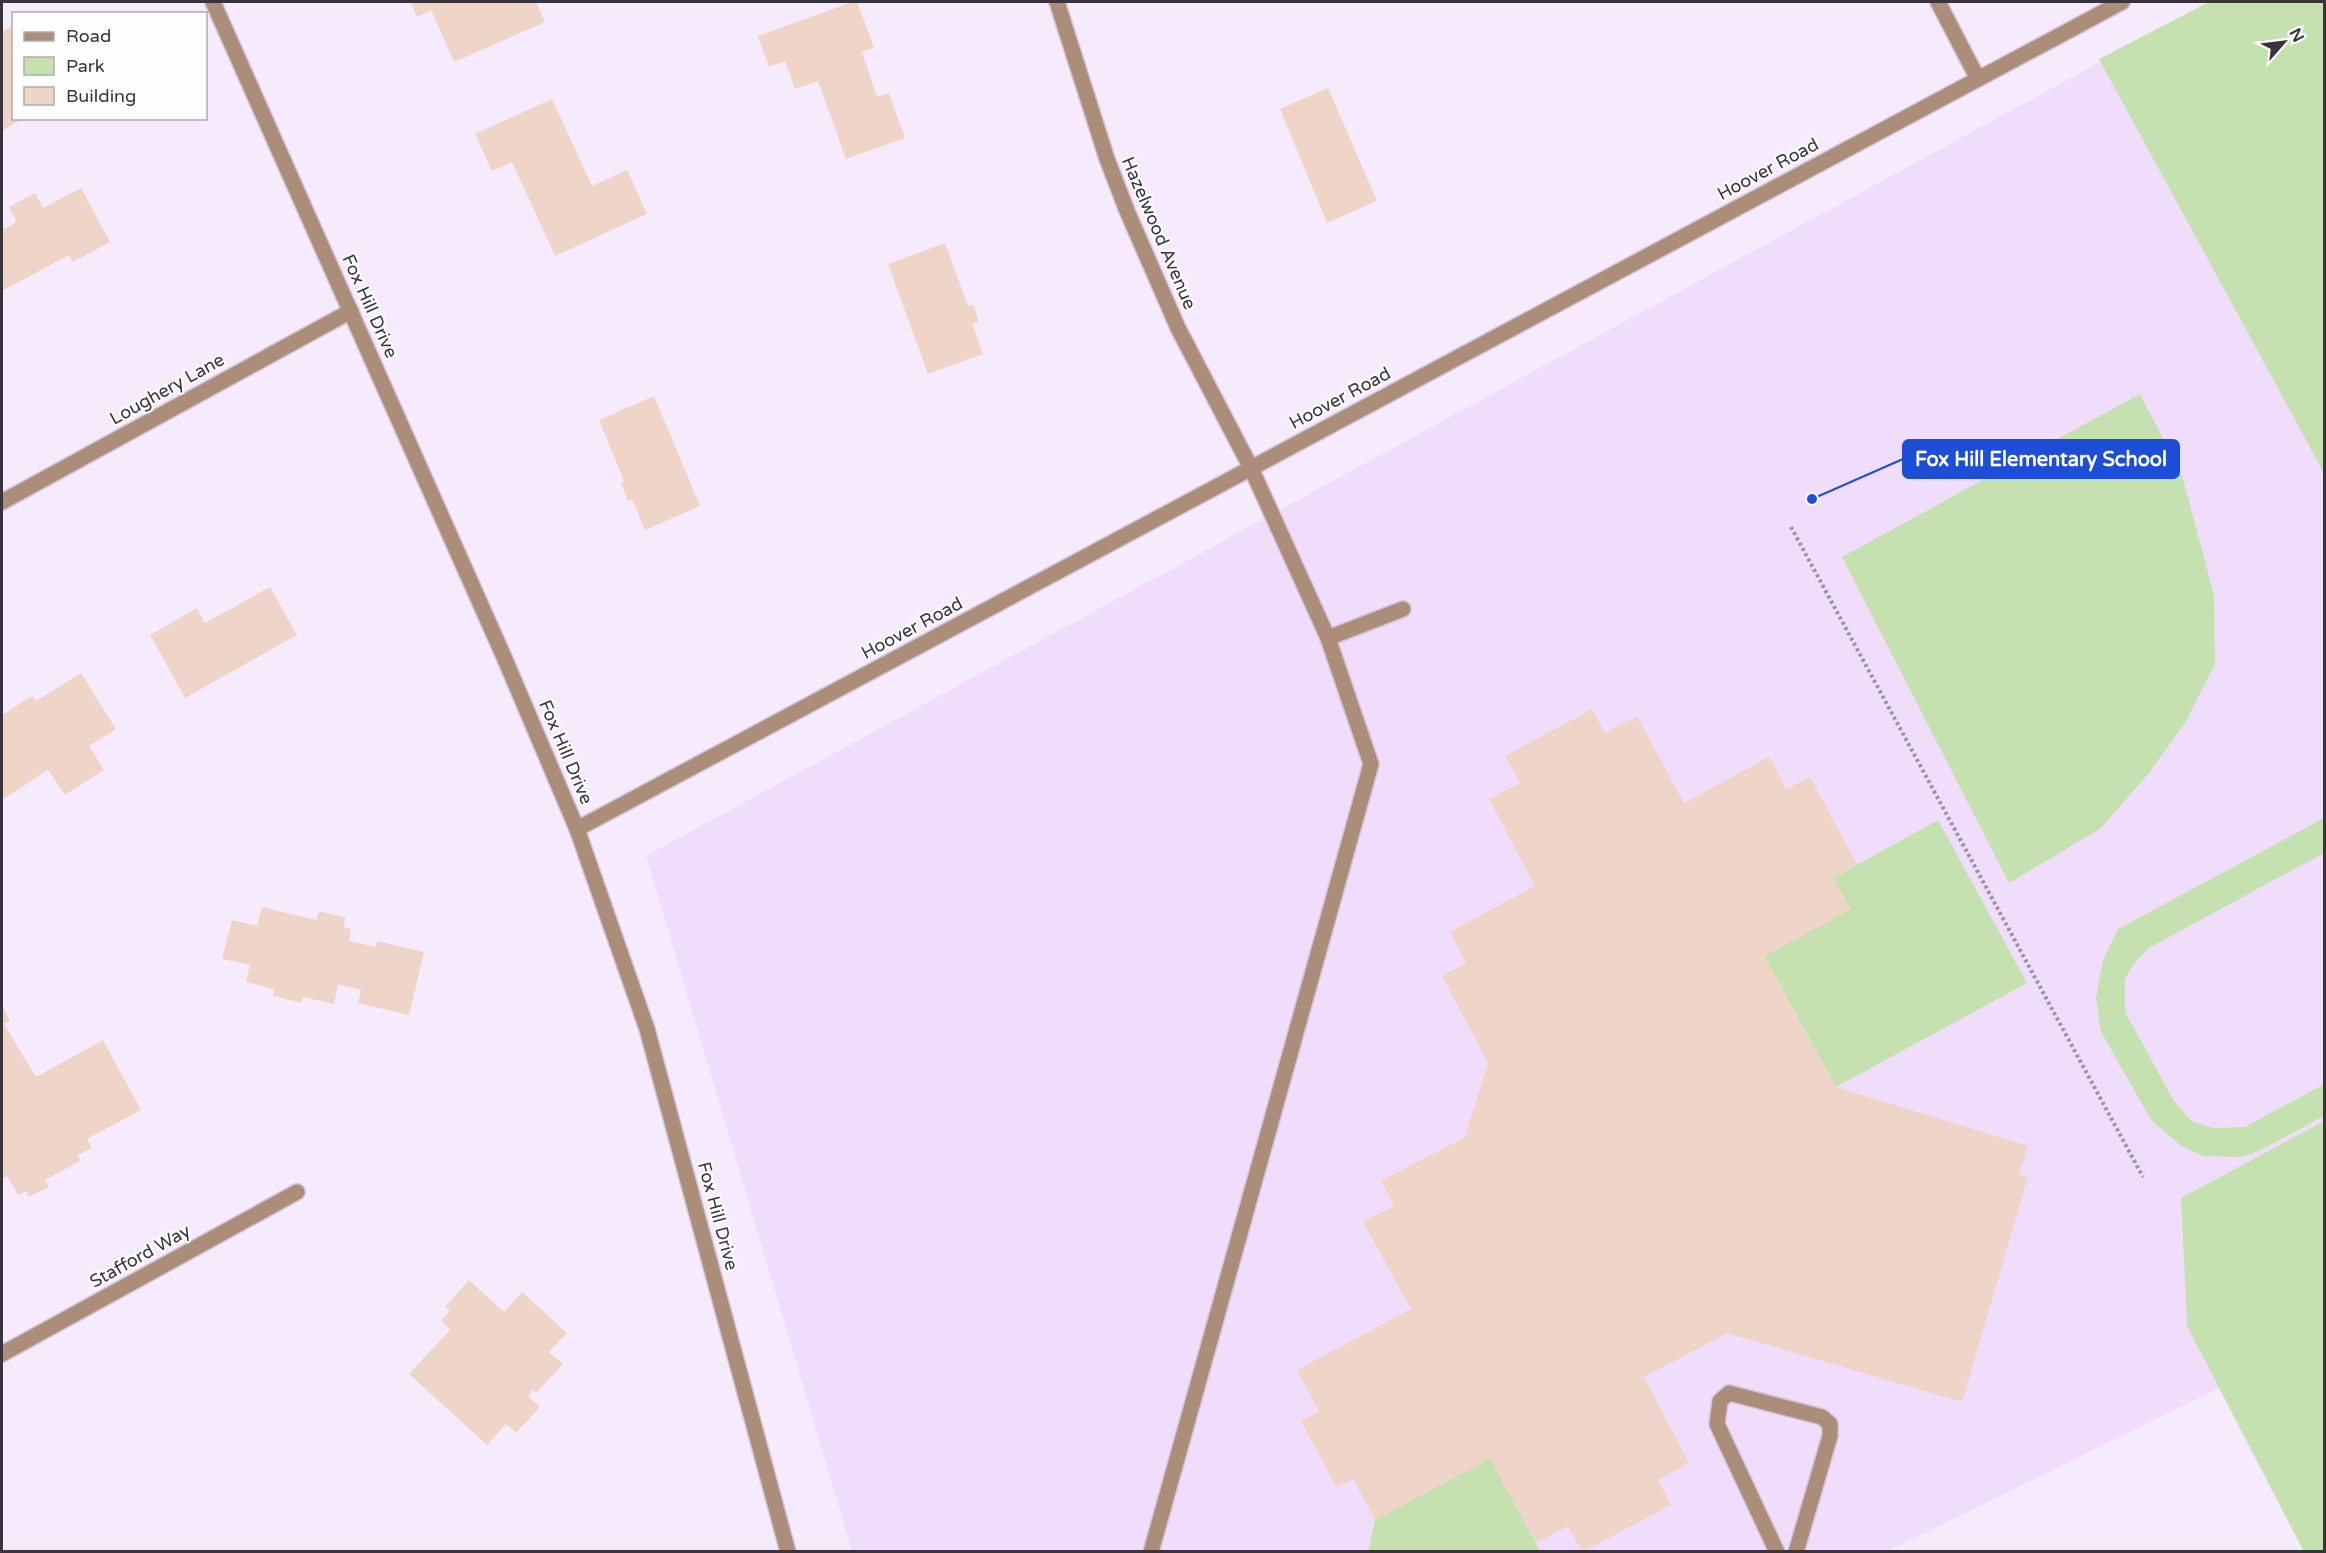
<svg xmlns="http://www.w3.org/2000/svg" width="2326" height="1553" font-family="'Varela Round',sans-serif">
	<style>
		.built { fill: #f0ddfb }
		.green { fill: #c5e1af }
		.building { fill: #efd5c7 }
		.lines { fill: none; stroke-linecap: round; stroke-linejoin: round }
		.minor-casing { stroke: #d0c5d6; stroke-width: 18 }
		.path { stroke: #9b93a1; stroke-width: 4; stroke-dasharray: 3 3; stroke-linecap: butt }
		.minor { stroke: #ac8d79; stroke-width: 15 }
		.labels { text-anchor: middle; stroke-width: 4.5; stroke-linejoin: round; paint-order: stroke }
		.street-label { font-size: 18px; fill: #38333c; stroke: #fdfdfd }
		.leader { fill: none; stroke: #1d4ed8; stroke-width: 2 }
		.callout-dot { fill: #1d4ed8; stroke: #fdfdfd; stroke-width: 2 }
		.callout { fill: #1d4ed8; stroke: #1d4ed8; stroke-width: 2 }
		.callout-label { font-size: 20px; text-anchor: middle; font-weight: bold; fill: #fff }
	</style>
	<rect width="100%" height="100%" fill="#f6eafd"/>
	<polygon class="built" points="2210,2 2324,2 2324,1551 2304,1551 2219,1388 1888,1551 852,1551 646,856"/>
	<g class="green">
		<polygon points="2209,2 2324,2 2324,473 2099,59"/>
		<polygon points="2140,394 2182,475 2214,595 2215,664 2185,723 2149,773 2100,829 2009,883 1842,557"/>
		<polygon points="2324,818 2324,853 2149,948 2133,965 2125,979 2125,1012 2174,1101 2191,1121 2213,1128 2245,1127 2324,1084 2324,1116 2259,1151 2242,1157 2203,1156 2180,1145 2151,1120 2101,1032 2096,998 2103,960 2118,929"/>
		<polygon points="1938,820 2027,983 1836,1087 1764,956 1850,909 1833,878"/>
		<polygon points="2324,1121 2324,1551 2304,1552 2187,1326 2181,1198"/>
		<polygon points="1490,1458 1540,1551 1368,1552 1375,1520"/>
	</g>
	<g class="building">
		<polygon points="410,2 536,2 545,22 454,62 431,10 417,17"/>
		<polygon points="852,2 857,2 874,48 862,52 877,97 889,93 905,138 846,159 818,81 795,89 785,61 769,67 758,36"/>
		<polygon points="14,25 14,118 23,118 2,131 2,32"/>
		<polygon points="1328,88 1377,201 1327,223 1280,109"/>
		<polygon points="552,99 592,186 627,170 647,214 555,256 512,162 492,171 475,134"/>
		<polygon points="81,188 110,242 73,262 69,255 2,291 2,230 17,222 9,207 35,193 43,208"/>
		<polygon points="945,243 968,306 973,305 979,321 972,324 983,354 928,374 888,264"/>
		<polygon points="654,396 700,506 645,530 632,499 628,501 621,483 624,481 599,420"/>
		<polygon points="270,587 297,635 185,698 150,635 197,608 205,623"/>
		<polygon points="81,673 116,729 89,746 104,770 65,795 48,770 2,800 2,715 32,696 36,701"/>
		<polygon points="1592,709 1605,733 1637,716 1684,803 1769,757 1786,789 1810,777 1857,864 1833,878 1851,909 1764,956 1836,1087 2028,1146 2019,1175 2028,1177 1962,1402 1727,1333 1644,1377 1689,1463 1658,1480 1671,1505 1582,1552 1568,1526 1536,1543 1490,1458 1375,1520 1353,1479 1337,1488 1301,1421 1319,1411 1297,1370 1411,1309 1363,1222 1394,1206 1381,1181 1465,1137 1488,1063 1442,976 1466,963 1450,932 1535,886 1489,799 1520,783 1505,756"/>
		<polygon points="262,907 316,920 319,911 346,918 343,927 351,929 349,941 376,947 377,941 424,952 409,1015 358,1003 361,990 338,984 334,1004 303,997 301,1003 273,996 274,989 246,982 250,965 222,959 232,920 257,926"/>
		<polygon points="2,1005 10,1021 4,1024 36,1077 103,1040 141,1110 87,1139 92,1148 78,1155 80,1161 45,1180 49,1187 29,1197 26,1191 18,1195 7,1176 2,1179"/>
		<polygon points="469,1280 504,1312 522,1292 567,1333 549,1352 563,1364 536,1393 533,1389 528,1396 540,1407 516,1433 506,1424 487,1445 409,1374 450,1330 441,1320 450,1311 445,1307"/>
	</g>
	<g class="lines">
		<defs>
			<g id="minor">
				<polyline points="213,2 504,657 577,829 647,1029 788,1552"/>
				<polyline points="1057,2 1107,159 1127,211 1178,328 1251,468 1328,638 1371,764 1151,1552"/>
				<polyline points="1938,2 1978,79"/>
				<polyline points="2,502 351,311"/>
				<polyline points="1328,638 1403,609"/>
				<polyline points="577,829 2122,2"/>
				<polyline points="2,1354 297,1192"/>
				<polyline points="1777,1552 1717,1424 1720,1401 1729,1393 1822,1417 1830,1424 1830,1436 1796,1552"/>
			</g>
		</defs>
		<use href="#minor" class="minor-casing"/>
		<polyline class="path" points="1791,527 2143,1177"/>
		<use href="#minor" class="minor"/>
	</g>
	<g class="labels">
		<g class="street-label">
			<text transform="translate(1768 169) rotate(-28)" y="6">Hoover Road</text>
			<text transform="translate(1159 233) rotate(67)" y="6">Hazelwood Avenue</text>
			<text transform="translate(370 306) rotate(66)" y="6">Fox Hill Drive</text>
			<text transform="translate(167 389) rotate(-29)" y="6">Loughery Lane</text>
			<text transform="translate(1340 398) rotate(-28)" y="6">Hoover Road</text>
			<text transform="translate(912 628) rotate(-28)" y="6">Hoover Road</text>
			<text transform="translate(566 752) rotate(67)" y="6">Fox Hill Drive</text>
			<text transform="translate(718 1216) rotate(75)" y="6">Fox Hill Drive</text>
			<text transform="translate(140 1256) rotate(-29)" y="6">Stafford Way</text>
		</g>
	</g>
	<path class="leader" d="M1812 499L1903 459"/>
	<circle class="callout-dot" cx="1812" cy="499" r="6"/>
	<rect class="callout" x="1903" y="440" width="276" height="38" rx="6"/>
	<g class="callout-label">
		<text x="2041" y="466">Fox Hill Elementary School</text>
	</g>
	<rect width="2326" height="1553" fill="none" stroke="#38333c" stroke-width="6"/>
	<rect x="12" y="12" width="195" height="108" fill="#fdfdfd" stroke="#aeacb0" stroke-width="1.5"/>
	<rect x="24" y="32" width="30" height="9" fill="#ac8d79" stroke="#aeacb0" stroke-width="1.5"/>
	<text x="66" y="42" font-size="18" fill="#38333c">Road</text>
	<rect x="24" y="57" width="30" height="18" fill="#c5e1af" stroke="#aeacb0" stroke-width="1.5"/>
	<text x="66" y="72" font-size="18" fill="#38333c">Park</text>
	<rect x="24" y="87" width="30" height="18" fill="#efd5c7" stroke="#aeacb0" stroke-width="1.5"/>
	<text x="66" y="102" font-size="18" fill="#38333c">Building</text>
	<g transform="translate(2284 42) rotate(62)" stroke="#fdfdfd" stroke-width="4.5" paint-order="stroke">
	<path d="M0-4.5L10 22L0 15L-10 22Z" fill="#38333c"/>
	<text y="-9" font-size="16" font-weight="bold" text-anchor="middle" fill="#38333c">N</text>
	</g>
</svg>
